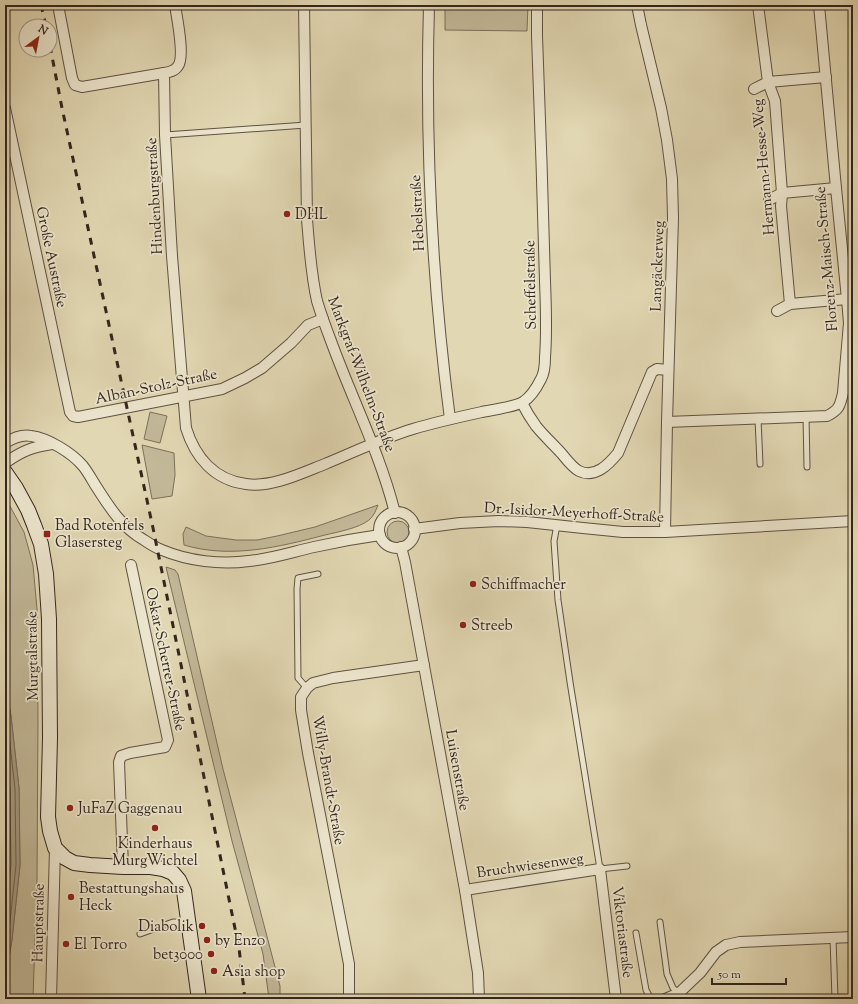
<svg xmlns="http://www.w3.org/2000/svg" width="858" height="1004" font-family="'Sorts Mill Goudy',serif">
	<style>
		.green { fill: #c3b999; stroke: #7b705c }
		.water { fill: #a69b80; stroke: #786c59 }
		.lines { fill: none; stroke-linecap: round; stroke-linejoin: round }
		.shore { stroke: #6c604f; stroke-width: 1 }
		.lane-casing { stroke: #5e5243; stroke-width: 7 }
		.street-casing { stroke: #5e5243; stroke-width: 12 }
		.secondary-casing { stroke: #33261e; stroke-width: 16 }
		.lane { stroke: #ece5cd; stroke-width: 5 }
		.street { stroke: #ece5cd; stroke-width: 10 }
		.secondary { stroke: #ece5cd; stroke-width: 14 }
		.rail { stroke: #33261e; stroke-width: 3; stroke-dasharray: 7 7; stroke-linecap: butt }
		.poi-dot { fill: #8f2418; stroke: #ece5cd; stroke-width: 1.5 }
		.labels { text-anchor: middle; stroke-width: 3.5; stroke-linejoin: round; paint-order: stroke }
		.street-label { font-size: 15px; fill: #33261e; stroke: #ece5cd }
		.poi-label { font-size: 15px; fill: #33261e; stroke: #ece5cd; text-anchor: start }
	</style>
	<rect width="100%" height="100%" fill="#e1d7b2"/>
	<filter id="stains"><feTurbulence type="fractalNoise" baseFrequency=".005" numOctaves="4"/><feColorMatrix values="0 0 0 0 .2 0 0 0 0 .09 0 0 0 0 .02 0 0 0 .5 -.17"/></filter>
	<radialGradient id="worn" r=".72"><stop offset=".6" stop-color="#630" stop-opacity="0"/><stop offset="1" stop-color="#630" stop-opacity=".3"/></radialGradient>
	<g class="green">
		<polygon points="445,5 528,5 527,31 445,30"/>
		<polygon points="150,412 167,416 160,443 144,439"/>
		<polygon points="142,445 174,453 175,475 172,496 152,499"/>
		<polygon points="5,497 24,532 33,565 37,609 38,721 37,878 33,999 5,999 5,981 12,940 20,865 19,788 11,716 5,681"/>
		<path d="M378,505C376,510 374,516 369,520C359,528 338,532 325,535C279,547 231,559 184,545L183,534L186,527L206,536L236,540H257L277,536L315,527Z"/>
		<circle cx="398" cy="532" r="11"/>
		<polygon points="166,567 175,570 178,574 223,769 280,986 280,999 269,999 263,954 232,841"/>
	</g>
	<polygon class="water" points="5,681 11,716 19,788 20,865 12,940 5,981"/>
	<g class="lines">
		<g class="shore">
			<polyline points="5,704 7,717 15,789 16,865 8,940 5,958"/>
			<polyline points="5,744 10,789 11,865 5,922"/>
		</g>
		<defs>
			<g id="lane">
				<polyline points="165,135 306,125"/>
				<polyline points="806,416 807,467"/>
				<polyline points="758,419 760,464"/>
				<polyline points="557,525 554,541 558,600 570,682 600,869 627,866"/>
				<polyline points="307,688 298,678 297,589 298,578 318,574"/>
				<polyline points="660,922 667,974 673,988 679,993"/>
				<polyline points="636,933 646,990 651,999"/>
				<polyline points="140,934 173,922 188,923"/>
				<polyline points="833,938 835,999"/>
			</g>
			<g id="street">
				<polyline points="58,5 72,78 75,85 82,87 164,73"/>
				<path d="M175,5C177,18 185,57 178,66C175,71 170,72 164,73L165,135L172,256L186,428C195,457 214,480 246,484C271,488 302,473 325,464C354,452 383,438 413,429C436,422 459,417 482,412C493,410 514,407 523,402C531,397 537,387 541,379C545,372 545,364 545,357C547,332 546,306 545,281C543,199 540,118 537,36V5"/>
				<path d="M304,5L307,219C309,246 311,274 317,301C321,314 326,328 331,341C352,399 380,453 395,513"/>
				<path d="M429,5C425,143 432,282 450,419"/>
				<polyline points="637,5 641,25 661,108 667,140 672,179 673,218 667,422 665,532"/>
				<polyline points="758,5 768,82 775,101 782,193 781,206 790,304"/>
				<polyline points="754,89 768,82 826,77"/>
				<polyline points="5,108 70,412 73,416 78,417 222,389 245,378 262,368 291,343 308,325 323,319"/>
				<polyline points="769,200 782,193 836,188"/>
				<polyline points="777,311 790,304 847,299"/>
				<path d="M522,403C526,411 531,419 536,426C544,436 553,444 562,454C566,459 573,468 579,471C595,479 609,464 618,453L652,372L657,369L668,370"/>
				<path d="M667,422L827,416C839,410 840,406 843,393L849,323L847,299L836,188L819,5"/>
				<path d="M5,443C13,438 22,434 31,436C48,438 72,453 83,466C87,471 91,478 94,483C108,505 121,527 144,540C150,544 156,548 162,550C188,561 221,565 249,561C271,559 292,552 314,547C336,542 358,538 380,535"/>
				<path d="M5,463C22,451 32,447 52,444"/>
				<circle cx="397" cy="530" r="18"/>
				<polyline points="414,529 460,523 499,521 527,522 583,528 623,532 665,532 853,521"/>
				<polyline points="401,547 405,562 465,890 478,973 479,999"/>
				<polyline points="123,867 119,762 121,756 130,753 165,747 168,740 131,565"/>
				<polyline points="465,890 600,869 616,999"/>
				<polyline points="51,999 55,848"/>
				<polyline points="349,999 349,964 308,753 301,710 301,697 307,688 313,683 333,678 424,665"/>
				<polyline points="665,999 679,993 700,973 716,952 726,945 740,942 853,937"/>
			</g>
			<polyline id="secondary" points="5,472 16,488 28,510 34,525 41,544 46,574 49,619 50,738 48,817 50,831 55,848 65,858 74,863 90,865 123,867 151,867 163,869 173,873 179,880 184,891 199,999"/>
		</defs>
		<use href="#lane" class="lane-casing"/>
		<use href="#street" class="street-casing"/>
		<use href="#secondary" class="secondary-casing"/>
		<use href="#lane" class="lane"/>
		<use href="#street" class="street"/>
		<use href="#secondary" class="secondary"/>
		<g class="rail">
			<polyline points="41,5 46,26"/>
			<polyline points="50,46 62,108 153,528 239,948 245,999"/>
		</g>
	</g>
	<g class="poi-dot">
		<circle cx="287" cy="214" r="4"/>
		<rect x="43" y="530" width="8" height="8" rx="2"/>
		<circle cx="473" cy="584" r="4"/>
		<circle cx="463" cy="625" r="4"/>
		<circle cx="70" cy="808" r="4"/>
		<circle cx="155" cy="828" r="4"/>
		<circle cx="71" cy="897" r="4"/>
		<circle cx="202" cy="926" r="4"/>
		<circle cx="207" cy="940" r="4"/>
		<circle cx="66" cy="944" r="4"/>
		<circle cx="211" cy="954" r="4"/>
		<circle cx="214" cy="971" r="4"/>
	</g>
	<g class="labels">
		<g class="street-label">
			<text transform="translate(763 167) rotate(-95)" y="5">Hermann-Hesse-Weg</text>
			<text transform="translate(154 196) rotate(-93)" y="5">Hindenburgstraße</text>
			<text transform="translate(417 213) rotate(-93)" y="5">Hebelstraße</text>
			<text transform="translate(52 257) rotate(78)" y="5">Große Austraße</text>
			<text transform="translate(826 259) rotate(-95)" y="5">Florenz-Maisch-Straße</text>
			<text transform="translate(657 266) rotate(-88)" y="5">Langäckerweg</text>
			<text transform="translate(530 285) rotate(-91)" y="5">Scheffelstraße</text>
			<text transform="translate(362 374) rotate(69)" y="5">Markgraf-Wilhelm-Straße</text>
			<text transform="translate(156 386) rotate(-12)" y="5">Alban-Stolz-Straße</text>
			<text transform="translate(574 512) rotate(3)" y="5">Dr.-Isidor-Meyerhoff-Straße</text>
			<text transform="translate(32 656) rotate(-91)" y="5">Murgtalstraße</text>
			<text transform="translate(166 659) rotate(78)" y="5">Oskar-Scherrer-Straße</text>
			<text transform="translate(458 770) rotate(80)" y="5">Luisenstraße</text>
			<text transform="translate(329 780) rotate(80)" y="5">Willy-Brandt-Straße</text>
			<text transform="translate(530 865) rotate(-8)" y="5">Bruchwiesenweg</text>
			<text transform="translate(38 923) rotate(-89)" y="5">Hauptstraße</text>
			<text transform="translate(623 932) rotate(83)" y="5">Viktoriastraße</text>
		</g>
		<g class="poi-label">
			<text x="295" y="219">DHL</text>
			<text x="55" y="530">Bad Rotenfels<tspan x="55" dy="17">Glasersteg</tspan></text>
			<text x="481" y="589">Schiffmacher</text>
			<text x="471" y="630">Streeb</text>
			<text x="78" y="813">JuFaZ Gaggenau</text>
			<text x="155" y="848" text-anchor="middle">Kinderhaus<tspan x="155" dy="17">MurgWichtel</tspan></text>
			<text x="79" y="893">Bestattungshaus<tspan x="79" dy="17">Heck</tspan></text>
			<text x="194" y="931" text-anchor="end">Diabolik</text>
			<text x="215" y="945">by Enzo</text>
			<text x="74" y="949">El Torro</text>
			<text x="203" y="959" text-anchor="end">bet3000</text>
			<text x="222" y="976">Asia shop</text>
		</g>
	</g>
	<rect width="858" height="1004" fill="none" stroke="#e1d7b2" stroke-width="20"/>
	<rect x="6" y="6" width="846" height="992" fill="none" stroke="#33261e" stroke-width="2"/>
	<rect x="10" y="10" width="838" height="984" fill="none" stroke="#33261e"/>
	<g transform="translate(38 38) rotate(32)"><circle r="19" fill="#ece5cd" stroke="#a29987"/>
	<path d="M0-3L7 15L0 10L-7 15Z" fill="#8f2418"/>
	<text y="-6" font-size="11" font-weight="bold" text-anchor="middle" fill="#33261e">N</text>
	</g>
	<path d="M712 978v6h74v-6" fill="none" stroke="#33261e" stroke-width="2"/>
	<text x="718" y="978" font-size="12" fill="#33261e" stroke="#ece5cd" stroke-width="3" paint-order="stroke">50 m</text>
	<rect width="100%" height="100%" filter="url(#stains)"/>
	<rect width="100%" height="100%" fill="url(#worn)"/>
</svg>
